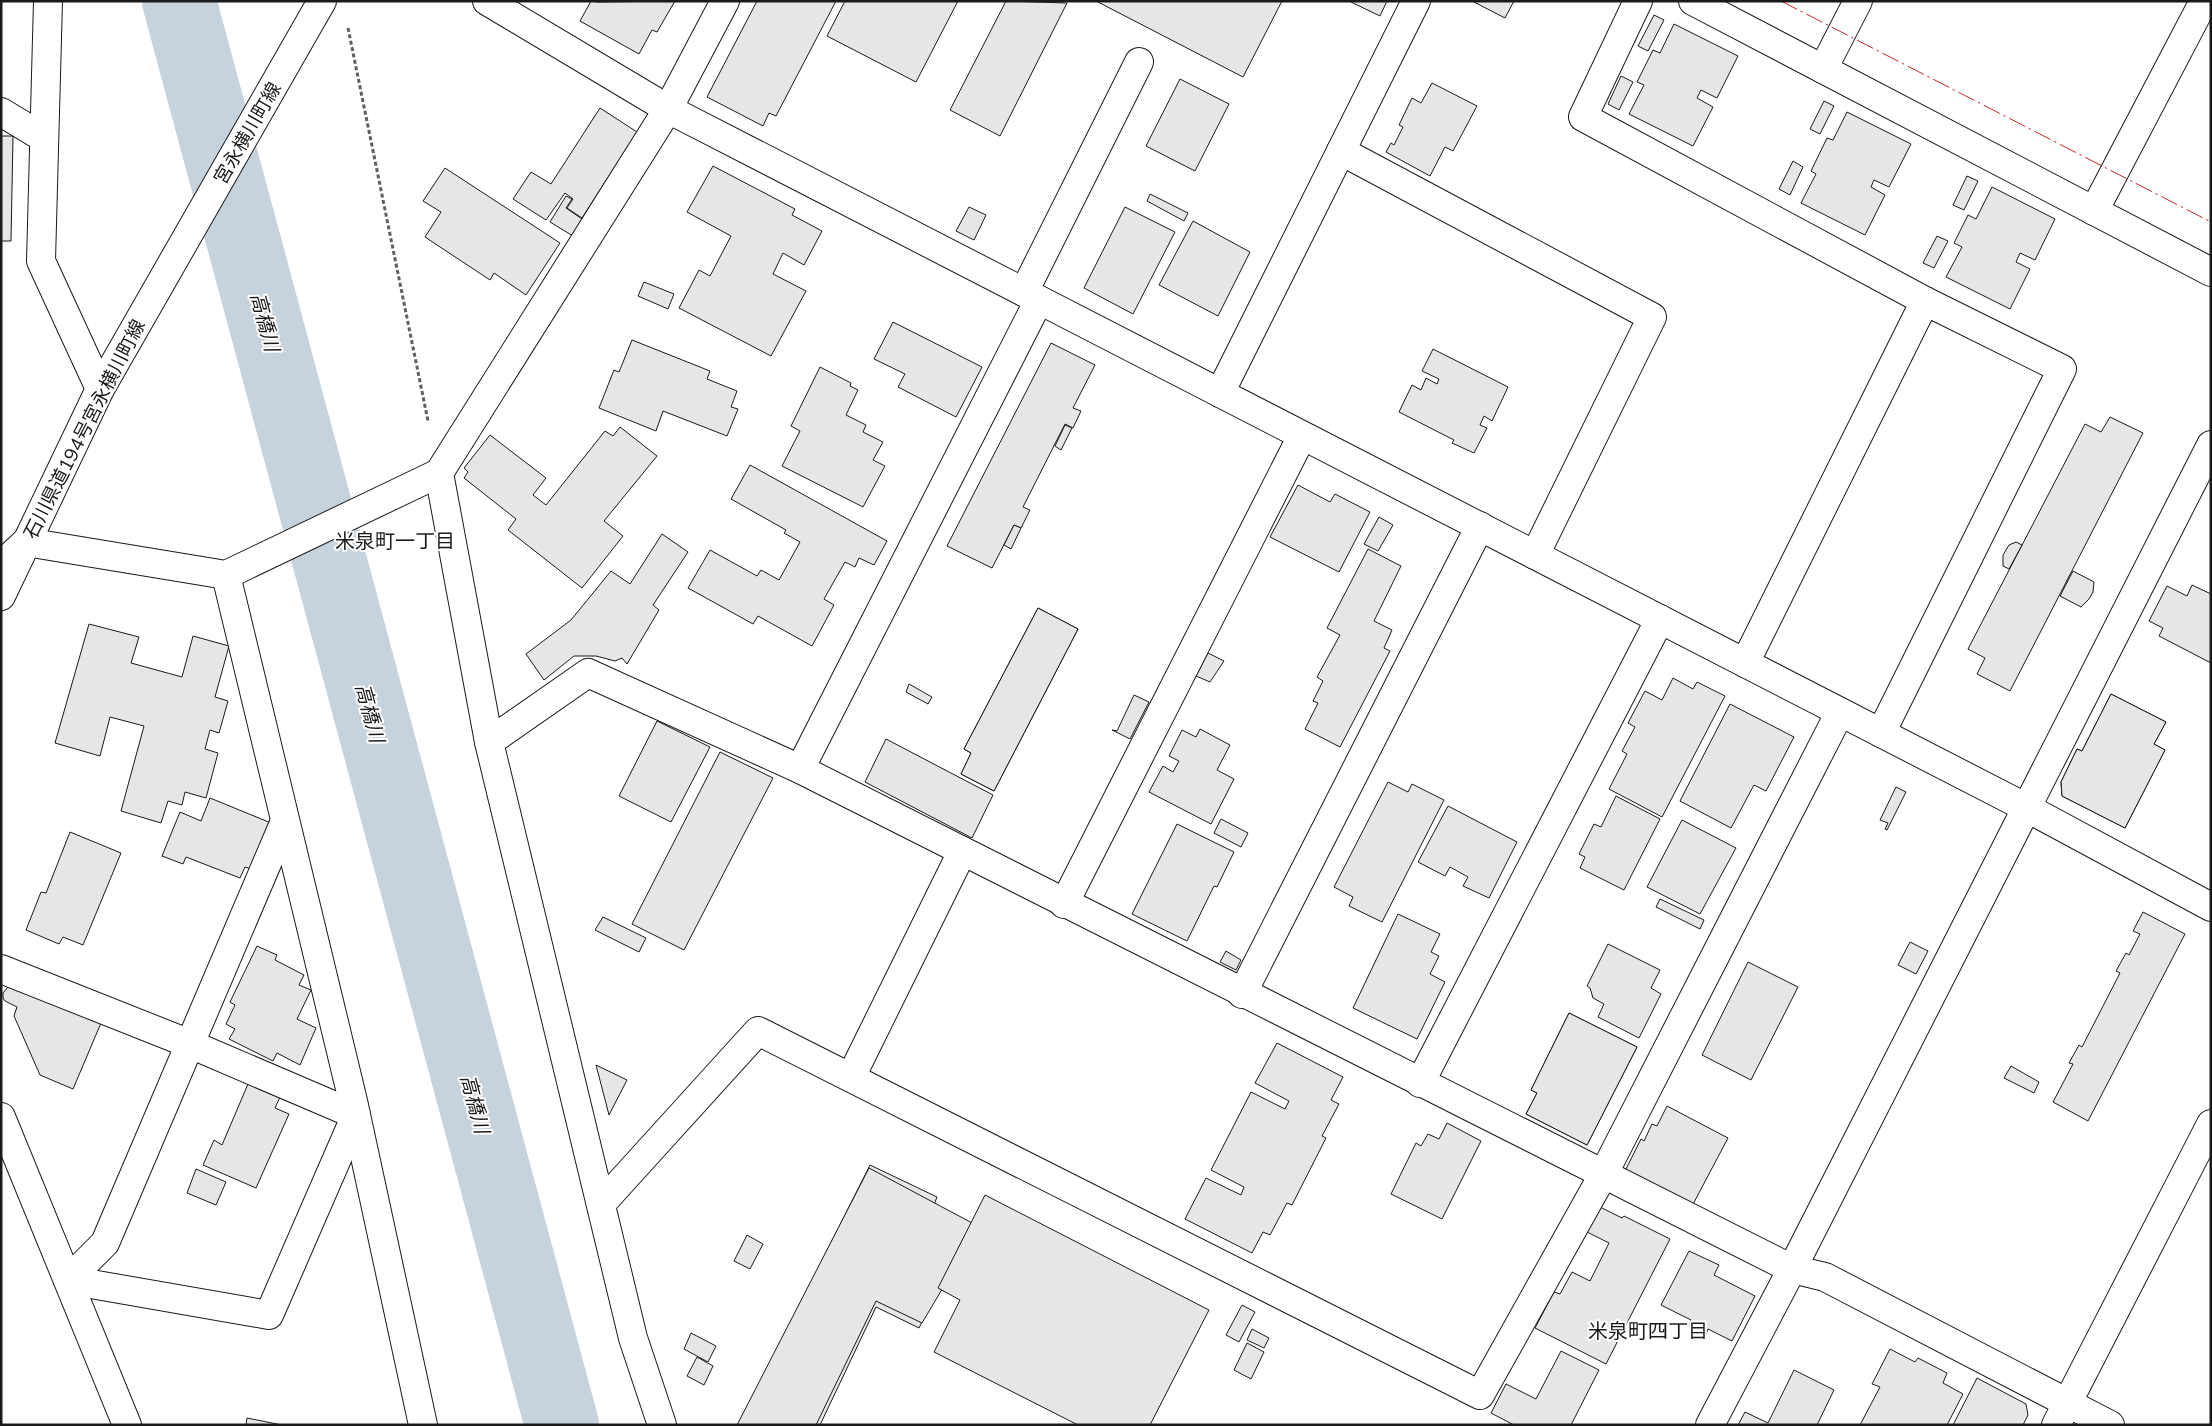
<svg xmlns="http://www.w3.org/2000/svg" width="2212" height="1426" font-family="Mulish,'Noto Sans JP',sans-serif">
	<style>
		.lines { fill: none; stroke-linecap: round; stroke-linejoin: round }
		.river { stroke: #c6d2dc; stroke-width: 74 }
		.building { fill: #e6e6e6; stroke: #1a1a1a }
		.minor-casing { stroke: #1a1a1a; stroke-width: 30 }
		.major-casing { stroke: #1a1a1a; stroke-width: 30 }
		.highway-casing { stroke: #1a1a1a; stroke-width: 30 }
		.path { stroke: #5f5f5f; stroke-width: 3; stroke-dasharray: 4 2.5; stroke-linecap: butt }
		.minor { stroke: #fff; stroke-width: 28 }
		.major { stroke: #fff; stroke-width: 28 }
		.highway { stroke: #fff; stroke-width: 28 }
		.power { stroke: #c62828; stroke-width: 1; stroke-dasharray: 18 4 2.5 4; stroke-linecap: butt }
		.labels { text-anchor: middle; stroke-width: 4; stroke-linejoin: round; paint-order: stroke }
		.street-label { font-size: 19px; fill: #1a1a1a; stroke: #fff }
		.water-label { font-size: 20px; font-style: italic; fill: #1a1a1a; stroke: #fff }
		.neighbourhood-label { font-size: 20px; fill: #1a1a1a; stroke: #fff }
	</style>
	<rect width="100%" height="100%" fill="#fff"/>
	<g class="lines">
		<polyline class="river" points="179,1 562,1425"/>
	</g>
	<g class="building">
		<polygon points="591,1 598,2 675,1 657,32 652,30 639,54 580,21"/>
		<polygon points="757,1 836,1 776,116 769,113 763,126 707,97"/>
		<polygon points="845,1 958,1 916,82 827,36"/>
		<polygon points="1006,1 1067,3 1000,136 950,110"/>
		<polygon points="1096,1 1282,1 1243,77"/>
		<polygon points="1349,1 1387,1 1380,16"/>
		<polygon points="1472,1 1514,1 1505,18"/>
		<polygon points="1654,15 1664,20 1648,51 1638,46"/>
		<polygon points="1674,24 1738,56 1717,98 1701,90 1697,98 1713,107 1693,146 1629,114 1644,85 1637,82 1653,50 1660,53"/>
		<polygon points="1621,76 1633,82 1619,110 1608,104"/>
		<polygon points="1180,79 1229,104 1195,171 1146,146"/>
		<polygon points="1432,83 1477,106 1453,151 1445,147 1430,176 1386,152 1391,143 1394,145 1403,127 1399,125 1412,98 1421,103"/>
		<polygon points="1824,101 1834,106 1820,134 1810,129"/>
		<polygon points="600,108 637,132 582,218 567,208 573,199 565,193 546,220 513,199 531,172 551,184"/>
		<polygon points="1847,112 1911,144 1889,187 1874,180 1871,187 1885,195 1865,235 1801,203 1816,174 1811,171 1827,138 1833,140"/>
		<polygon points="1,136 13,136 11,241 1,241"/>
		<polygon points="1793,161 1803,167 1790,195 1779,189"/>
		<polygon points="713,166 795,209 792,215 822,231 804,265 783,253 773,274 806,291 771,356 679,308 699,270 710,276 731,236 687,212"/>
		<polygon points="445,168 560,243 526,295 494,273 490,280 425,237 441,212 423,201"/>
		<polygon points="1967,176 1978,181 1964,210 1953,205"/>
		<polygon points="1992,187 2055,219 2035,260 2020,253 2016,262 2030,269 2010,309 1946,277 1962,247 1954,243 1968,215 1976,219"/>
		<polygon points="1150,194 1188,213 1184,221 1147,201"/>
		<polygon points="566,196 572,199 566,208 582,219 589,208 591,209 573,236 550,222"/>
		<polygon points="969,207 986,215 974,240 956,231"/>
		<polygon points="1125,207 1175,232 1133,314 1084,288"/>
		<polygon points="1193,221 1250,252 1218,316 1159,285"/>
		<polygon points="1937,236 1948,241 1934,268 1923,263"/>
		<polygon points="644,282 674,294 668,309 638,296"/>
		<polygon points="893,322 982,367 956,417 898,387 905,374 874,359"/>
		<polygon points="632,340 710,371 707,379 737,391 731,407 738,409 727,436 663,411 656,431 599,408 614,370 619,372"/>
		<polygon points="1051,343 1095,365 1073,408 1081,411 1073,428 1065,424 1023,507 1030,510 1021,528 1014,525 992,568 947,546"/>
		<polygon points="1433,349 1508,387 1492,421 1484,416 1480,425 1487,428 1474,453 1452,443 1454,440 1399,412 1412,385 1421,390 1426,378 1437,384 1439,379 1422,371"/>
		<polygon points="820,367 851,383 850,386 858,390 846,415 866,425 863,432 883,442 873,460 885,466 863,507 782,466 800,431 791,426"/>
		<polygon points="2110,417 2143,433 2010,691 1977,674 1985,658 1968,649 2085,424 2101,432"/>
		<polygon points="1065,425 1072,428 1061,450 1055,446"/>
		<polygon points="620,427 657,456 604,521 623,536 582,588 508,530 516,519 464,478 468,472 464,468 490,435 546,478 533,495 546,505 605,431 613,436"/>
		<polygon points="750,465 887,541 874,565 859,558 855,567 845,562 824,599 834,605 812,646 758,616 753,624 688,588 710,550 757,576 761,570 779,580 800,542 784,533 786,530 731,499"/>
		<polygon points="1298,485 1330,502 1335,494 1370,512 1339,572 1270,537"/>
		<polygon points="1379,517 1393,525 1378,551 1364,544"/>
		<polygon points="1014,525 1021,528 1011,549 1004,545"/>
		<polygon points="662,534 688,552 653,605 659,610 627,664 622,658 615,661 596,656 574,656 544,680 526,654 571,620 611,571 630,584"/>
		<polygon points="2016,542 2022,545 2009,569 2003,566 2003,555 2009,545"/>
		<polygon points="1368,549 1401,566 1374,621 1392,630 1384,648 1390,651 1340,747 1305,729 1318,703 1313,701 1323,681 1317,677 1340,635 1327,628"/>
		<polygon points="2073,571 2094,582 2093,592 2089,599 2081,607 2060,596"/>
		<polygon points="2192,585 2211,594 2211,663 2159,636 2163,628 2149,621 2167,586 2187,596"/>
		<polygon points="1038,608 1078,629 994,791 961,774 971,753 964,749"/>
		<polygon points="1038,608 1078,629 994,791 961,774 971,753 964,749"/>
		<polygon points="89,624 139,637 131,663 182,677 193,636 229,646 215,697 228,701 219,733 210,730 205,749 218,753 206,798 185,792 182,805 168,801 161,823 121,811 144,726 110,717 100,756 55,743"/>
		<polygon points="1208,653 1224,661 1210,682 1196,676"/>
		<polygon points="1673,678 1693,689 1697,682 1725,696 1662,817 1609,789 1627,754 1622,751 1635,727 1628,723 1645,691 1662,700"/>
		<polygon points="909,684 932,697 928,704 906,692"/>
		<polygon points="2111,694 2166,722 2154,744 2165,750 2125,828 2062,796 2061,782 2077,749 2082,751"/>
		<polygon points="2111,694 2166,722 2154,744 2165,750 2125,828 2062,796 2061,782 2077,749 2082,751"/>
		<polygon points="1134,695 1149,702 1130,739 1112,730 1117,731"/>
		<polygon points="1730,704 1794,737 1766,791 1754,785 1731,828 1680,801"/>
		<polygon points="657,721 710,747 671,822 619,796"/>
		<polygon points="1200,729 1230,745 1217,770 1234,779 1211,824 1149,792 1163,766 1173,772 1179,761 1169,756 1182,730 1196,737"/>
		<polygon points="886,739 993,795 972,838 865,782"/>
		<polygon points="720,752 773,778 684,950 632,924"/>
		<polygon points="1388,782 1408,792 1412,784 1444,800 1382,922 1349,906 1353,897 1334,887"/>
		<polygon points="1896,787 1906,792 1887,830 1885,829 1888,823 1880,820"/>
		<polygon points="1616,796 1660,819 1624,890 1580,868 1585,857 1579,854 1594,824 1601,827"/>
		<polygon points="210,798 271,823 251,869 245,867 240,878 186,857 183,864 162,856 180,812 201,821"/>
		<polygon points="1448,806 1517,842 1489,898 1463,886 1468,877 1450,867 1445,876 1418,862"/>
		<polygon points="1221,819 1248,833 1241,847 1214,833"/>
		<polygon points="1682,820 1736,848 1700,914 1647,887"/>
		<polygon points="1177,824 1234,852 1217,887 1214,886 1187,941 1132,914"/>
		<polygon points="70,832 121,853 83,945 63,937 59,944 26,930 41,892 46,893"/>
		<polygon points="1660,899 1704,920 1700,929 1656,907"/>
		<polygon points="2143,912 2185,934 2088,1121 2053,1102 2073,1064 2069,1063 2079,1045 2082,1047 2120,973 2116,971 2126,953 2129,955 2140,934 2133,931"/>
		<polygon points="1398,914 1440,934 1431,952 1439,956 1430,974 1445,982 1417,1039 1353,1008"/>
		<polygon points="603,917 646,938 639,952 595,930"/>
		<polygon points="1910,942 1928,951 1916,974 1898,965"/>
		<polygon points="1608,944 1660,970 1651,988 1661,994 1639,1038 1598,1017 1604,1004 1593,998 1590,988 1587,986"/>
		<polygon points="257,946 277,955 275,960 304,975 299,985 311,990 297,1019 316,1028 300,1065 277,1053 273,1061 229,1039 235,1029 226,1024 235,1005 230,1002"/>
		<polygon points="1226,951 1241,960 1236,970 1220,962"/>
		<polygon points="1748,962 1798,987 1751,1080 1702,1055"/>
		<polygon points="8,987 101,1023 73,1089 40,1075 14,1016 17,1007 5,1001 3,998 3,993"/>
		<polygon points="1569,1013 1637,1047 1587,1145 1526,1114 1537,1093 1531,1090"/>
		<polygon points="1569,1013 1637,1047 1587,1145 1526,1114 1537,1093 1531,1090"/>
		<polygon points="1277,1043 1343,1077 1331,1100 1339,1104 1322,1136 1326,1138 1292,1205 1287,1203 1270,1235 1263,1232 1252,1253 1185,1219 1206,1178 1241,1195 1244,1187 1211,1170 1251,1092 1285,1109 1289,1101 1255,1083"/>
		<polygon points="596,1065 627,1080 609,1115"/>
		<polygon points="2011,1066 2039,1082 2034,1093 2004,1078"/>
		<polygon points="248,1084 280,1097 275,1108 289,1114 256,1188 203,1165 214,1140 222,1145"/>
		<polygon points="1667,1106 1728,1138 1691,1208 1624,1173 1641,1139 1644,1141 1652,1124 1657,1126"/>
		<polygon points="1447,1123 1481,1141 1442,1219 1391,1194 1416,1143 1421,1146 1428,1134 1439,1139"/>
		<polygon points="870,1165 937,1197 933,1207 969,1225 919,1328 876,1307 820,1425 740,1425"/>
		<polygon points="869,1168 974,1224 984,1203 1203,1313 1144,1425 1092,1425 946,1348 964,1300 944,1286 922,1323 876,1301 816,1425 737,1425"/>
		<polygon points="196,1169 226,1182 216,1205 187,1193"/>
		<polygon points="985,1195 1209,1310 1150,1425 1078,1425 934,1352 960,1300 938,1288"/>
		<polygon points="1600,1207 1622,1218 1624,1216 1670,1239 1606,1364 1535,1328 1554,1292 1560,1294 1572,1272 1590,1281 1609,1243 1587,1232"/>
		<polygon points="747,1235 763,1244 750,1269 734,1261"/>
		<polygon points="1689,1251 1719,1265 1714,1275 1755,1296 1732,1341 1708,1329 1706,1334 1688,1325 1691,1320 1661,1305"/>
		<polygon points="1242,1305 1255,1312 1239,1342 1226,1335"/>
		<polygon points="1252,1329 1269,1338 1264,1348 1247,1340"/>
		<polygon points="691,1333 716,1346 708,1362 684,1349"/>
		<polygon points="1247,1343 1264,1352 1251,1379 1234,1370"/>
		<polygon points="1890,1349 1915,1362 1918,1358 1947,1373 1943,1383 1963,1394 1947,1425 1860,1425 1880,1387 1872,1384"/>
		<polygon points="1561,1351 1599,1370 1571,1425 1514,1425 1491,1413 1506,1384 1536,1399"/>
		<polygon points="697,1357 713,1366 704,1385 687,1376"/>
		<polygon points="1794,1370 1834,1390 1817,1425 1738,1425 1745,1412 1768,1423"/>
		<polygon points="1977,1378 2026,1404 2028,1415 2023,1425 1953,1425"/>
		<polygon points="247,1418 282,1425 246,1425"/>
	</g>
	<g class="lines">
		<defs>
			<g id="minor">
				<polyline points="48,1 41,261 100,389"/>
				<polyline points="487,1 668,109 2027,808 2211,907"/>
				<polyline points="1638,1 1583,117 1925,301"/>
				<polyline points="1693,1 2211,272"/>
				<polyline points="1823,69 1858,1"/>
				<polyline points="1,112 44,138"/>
				<polyline points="1341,151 1652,317 1535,555"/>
				<polyline points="2094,211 2204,1"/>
				<polyline points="1024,292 1139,62"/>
				<polyline points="1220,393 1416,1"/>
				<polyline points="439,473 489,742 633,1338 662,1425"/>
				<polyline points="26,542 226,575 439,473 668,109 725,1"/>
				<polyline points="226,575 353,1101 423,1425"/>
				<polyline points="1745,663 1925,301 2062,369 1881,733"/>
				<polyline points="489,742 588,673 800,769 1792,1269 2211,445"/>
				<polyline points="800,769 1039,300"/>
				<polyline points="1064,904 1302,436"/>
				<polyline points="1,969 190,1044 356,1115 269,1315 68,1280"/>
				<polyline points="1242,994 1480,526"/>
				<polyline points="851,1077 962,852"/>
				<polyline points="1420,1083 1660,619"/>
				<polyline points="601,1204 758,1031 1480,1395 1603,1175 1840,712"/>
				<polyline points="68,1280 105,1243 285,821"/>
				<polyline points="1710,1425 1792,1269 1825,1277 2110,1425"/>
				<polyline points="2056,1425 2211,1124"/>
			</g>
			<g id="major">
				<polyline points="1,596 100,389 322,1"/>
				<polyline points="1,1117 127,1425"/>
			</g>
			<polyline id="highway" points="1,565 26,542"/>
		</defs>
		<use href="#minor" class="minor-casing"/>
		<use href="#major" class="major-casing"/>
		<use href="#highway" class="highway-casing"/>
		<polyline class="path" points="348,28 428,421"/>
		<use href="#minor" class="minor"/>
		<use href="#major" class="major"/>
		<use href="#highway" class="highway"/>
		<polyline class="power" points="1781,1 2211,222"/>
	</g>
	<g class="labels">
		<g class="street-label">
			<text transform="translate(247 133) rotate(-60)" y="7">宮永横川町線</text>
			<text transform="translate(84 429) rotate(-63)" y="7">石川県道194号宮永横川町線</text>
		</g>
		<g class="water-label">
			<text transform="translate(265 322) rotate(75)" y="7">高橋川</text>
			<text transform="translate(370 713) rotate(75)" y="7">高橋川</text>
			<text transform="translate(475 1104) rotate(75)" y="7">高橋川</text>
		</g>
		<g class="neighbourhood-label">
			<text x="395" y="548">米泉町一丁目</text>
			<text x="1648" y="1338">米泉町四丁目</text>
		</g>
	</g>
	<rect width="2212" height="1426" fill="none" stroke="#1a1a1a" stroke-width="5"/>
</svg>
